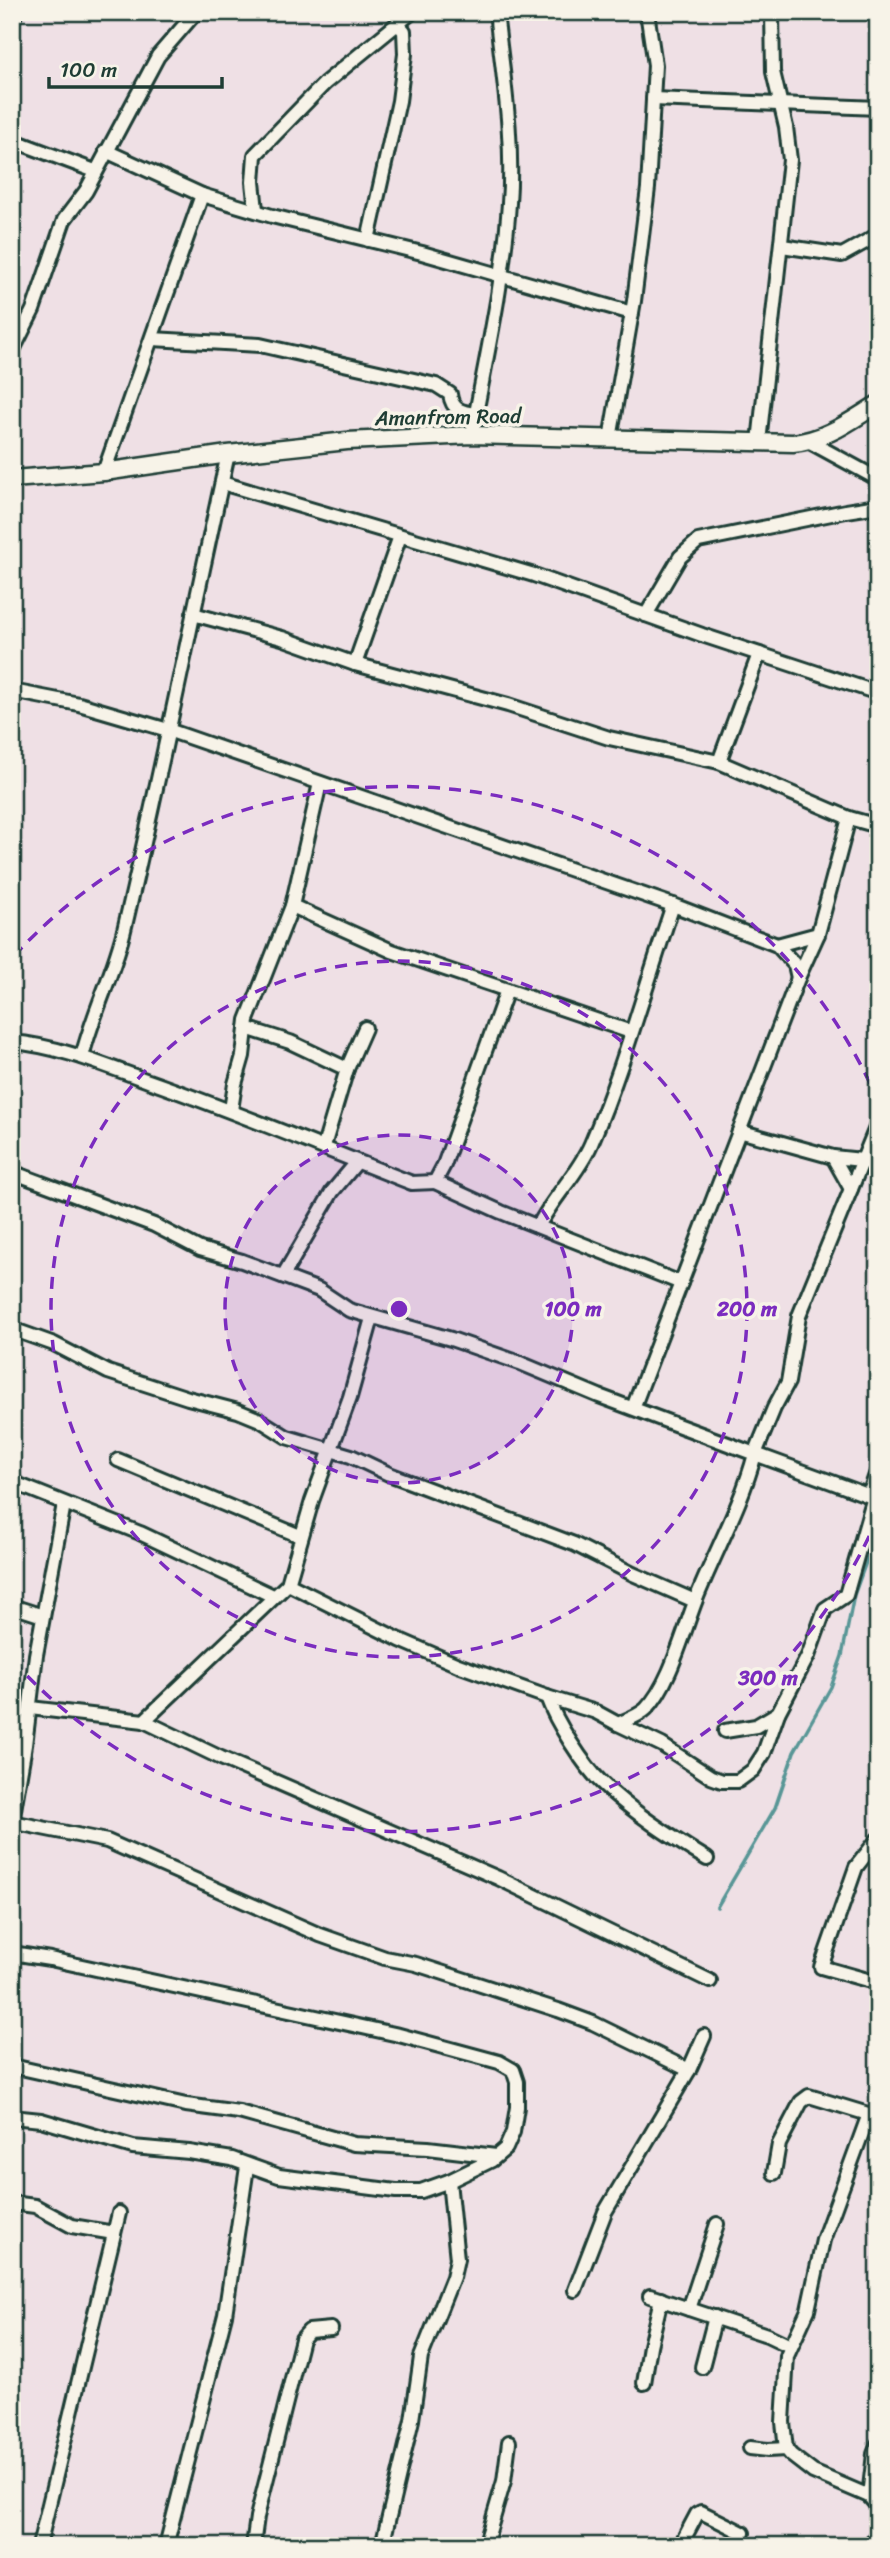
<svg xmlns="http://www.w3.org/2000/svg" width="890" height="2558" font-family="Sriracha,sans-serif">
	<style>
		.lines { fill: none; stroke-linecap: round; stroke-linejoin: round }
		.stream { stroke: #599696; stroke-width: 3.5 }
		.street-casing { stroke: #1f3d34; stroke-width: 18 }
		.secondary-casing { stroke: #1f3d34; stroke-width: 21 }
		.street { stroke: #f7f3e8; stroke-width: 12 }
		.secondary { stroke: #f7f3e8; stroke-width: 16 }
		.ring { fill: none; stroke: #7b2cbf; stroke-width: 3.5; stroke-dasharray: 12 9 }
		.labels { text-anchor: middle; stroke-width: 7; stroke-linejoin: round; paint-order: stroke }
		.street-label { font-size: 21px; fill: #1f3d34; stroke: #f7f3e8 }
		.centre { fill: #7b2cbf; stroke: #f7f3e8; stroke-width: 3.5 }
		.ring-label { font-size: 21px; text-anchor: middle; font-weight: bold; fill: #7b2cbf; stroke: #f7f3e8; stroke-width: 7; stroke-linejoin: round; paint-order: stroke }
	</style>
	<rect width="100%" height="100%" fill="#efe0e5"/>
	<filter id="ink" filterUnits="userSpaceOnUse"><feTurbulence type="fractalNoise" baseFrequency=".0143" numOctaves="2"/><feDisplacementMap in="SourceGraphic" scale="14" xChannelSelector="R" yChannelSelector="G"/><feConvolveMatrix kernelMatrix="1 2 1 2 8 2 1 2 1" color-interpolation-filters="sRGB"/></filter>
	<g filter="url(#ink)">
		<g class="lines">
			<polyline class="stream" points="717,1907 775,1808 794,1752 831,1687 842,1656 854,1595 878,1529"/>
			<defs>
				<g id="street">
					<polyline points="12,21 16,12"/>
					<polyline points="653,99 878,108"/>
					<polyline points="12,140 95,171"/>
					<polyline points="106,151 202,195 272,216 422,253 632,313"/>
					<polyline points="256,210 253,182 255,155 325,83 412,12"/>
					<polyline points="368,240 399,101 405,54 404,31 397,23"/>
					<polyline points="782,246 842,255 878,235"/>
					<path d="M152,339L260,345L436,385L450,394C452,410 461,412 476,414"/>
					<polyline points="12,352 33,310 64,220 86,191 158,56 196,12"/>
					<path d="M472,435C486,358 504,281 509,203C514,140 503,75 496,12"/>
					<polyline points="610,439 634,301 648,188 655,65 647,12"/>
					<polyline points="759,442 790,160 786,127 773,72 772,12"/>
					<polyline points="810,442 878,479"/>
					<polyline points="104,472 202,195"/>
					<polyline points="222,483 534,575 702,635 878,693"/>
					<polyline points="193,614 282,638 355,664 508,705 609,738 719,762 849,818 878,826"/>
					<polyline points="646,615 680,557 698,541 846,511 878,506"/>
					<polyline points="355,664 400,536"/>
					<polyline points="12,691 79,704 168,730 673,905 777,945 795,965 798,978"/>
					<polyline points="719,762 759,654"/>
					<polyline points="292,906 392,951 631,1032"/>
					<polyline points="777,945 818,934"/>
					<polyline points="246,1028 290,1042 347,1069"/>
					<path d="M12,1042C60,1046 106,1066 151,1082C239,1113 325,1149 412,1183L435,1182L444,1165L507,990"/>
					<path d="M82,1057C93,1012 115,971 125,926C162,769 193,611 228,454"/>
					<polyline points="231,1110 235,1084 243,1056 247,1020 292,906 320,783"/>
					<polyline points="878,1123 799,1316 788,1382 774,1408 755,1454 878,1499"/>
					<polyline points="739,1131 833,1157 862,1160 878,1166"/>
					<polyline points="324,1146 347,1069 365,1028"/>
					<polyline points="833,1157 851,1189"/>
					<path d="M12,1172L154,1225L200,1249L242,1261L319,1290L349,1310L451,1339L520,1363L599,1396L755,1454C742,1503 718,1546 699,1592C685,1625 671,1684 646,1709C640,1715 627,1720 618,1724L596,1712L547,1697L458,1665L400,1640L288,1584"/>
					<polyline points="435,1182 501,1212 681,1283 798,978 818,934 849,818"/>
					<path d="M539,1225C553,1197 578,1174 591,1144C624,1067 646,984 673,905"/>
					<polyline points="283,1276 332,1192 357,1162"/>
					<polyline points="12,1329 54,1344 108,1372 188,1398 238,1411 260,1420 287,1437 351,1456 389,1474 574,1544 633,1574 695,1601"/>
					<polyline points="633,1408 681,1283"/>
					<polyline points="118,1460 300,1536"/>
					<polyline points="12,1482 140,1533 273,1596"/>
					<polyline points="869,1495 878,1469"/>
					<polyline points="12,1606 43,1616"/>
					<path d="M547,1697C556,1722 583,1765 602,1783C632,1812 671,1837 707,1859"/>
					<polyline points="30,1708 144,1721 288,1584 312,1501 350,1397 372,1318"/>
					<polyline points="144,1721 221,1758 498,1878 710,1981"/>
					<polyline points="618,1724 662,1745 711,1777 722,1781 738,1781 753,1770 764,1753 778,1713 808,1656 825,1609 846,1595 874,1497"/>
					<polyline points="725,1731 756,1726 778,1713"/>
					<polyline points="12,1822 107,1841 320,1935 385,1958 416,1964 558,2010 593,2023 689,2070"/>
					<polyline points="12,1822 25,1745 36,1655 64,1504"/>
					<polyline points="878,1839 856,1867 821,1967 878,1983"/>
					<polyline points="12,1953 50,1959 399,2035 499,2062 513,2070 517,2082 517,2107 513,2132 506,2148 492,2160 449,2181 421,2191 396,2191 279,2176 232,2159 189,2152 133,2147 41,2120 12,2117"/>
					<polyline points="12,2066 186,2105 239,2112 354,2144 428,2148 496,2156"/>
					<polyline points="774,2173 779,2144 801,2102 809,2096 878,2117"/>
					<polyline points="12,2203 35,2206 72,2226 114,2233"/>
					<polyline points="575,2290 605,2212 689,2070 704,2036"/>
					<polyline points="650,2296 767,2335 790,2346"/>
					<polyline points="689,2309 717,2224"/>
					<polyline points="702,2367 715,2317"/>
					<polyline points="644,2383 650,2346 661,2299"/>
					<polyline points="878,2444 874,2454 869,2496 878,2507"/>
					<polyline points="750,2448 768,2450 786,2449"/>
					<polyline points="869,2496 813,2472 791,2455 786,2449 783,2422 787,2356 808,2310 823,2240 869,2114"/>
					<polyline points="39,2546 119,2213"/>
					<polyline points="166,2546 225,2315 247,2167"/>
					<polyline points="253,2546 257,2517 302,2339 309,2331 331,2329"/>
					<polyline points="382,2546 412,2420 421,2357 453,2277 457,2259 449,2181"/>
					<polyline points="485,2546 504,2481 509,2442"/>
					<polyline points="680,2546 697,2514 701,2512 743,2533"/>
					<polyline points="869,2546 878,2533"/>
				</g>
				<path id="secondary" d="M12,479L104,472L228,454L347,441L472,435L793,443C826,440 850,421 878,404"/>
			</defs>
			<use href="#street" class="street-casing"/>
			<use href="#secondary" class="secondary-casing"/>
			<use href="#street" class="street"/>
			<use href="#secondary" class="secondary"/>
		</g>
	</g>
	<circle cx="399" cy="1309" r="174" fill="#7b2cbf" fill-opacity=".12"/>
	<g class="ring">
		<circle cx="399" cy="1309" r="174"/>
		<circle cx="399" cy="1309" r="348"/>
		<path d="M878 1517A522 522 0 0 1 14 1662M14 956A522 522 0 0 1 878 1101"/>
	</g>
	<g class="labels">
		<g class="street-label">
			<text transform="translate(448 417) rotate(-1)" y="7">Amanfrom Road</text>
		</g>
	</g>
	<circle cx="399" cy="1309" r="10" class="centre"/>
	<g class="ring-label">
		<text x="573" y="1316">100 m</text>
		<text x="747" y="1316">200 m</text>
		<text x="768" y="1685">300 m</text>
	</g>
	<rect width="890" height="2558" fill="none" stroke="#f7f3e8" stroke-width="42"/>
	<rect x="21" y="21" width="848" height="2516" fill="none" stroke="#1f3d34" stroke-width="2.5" filter="url(#ink)"/>
	<path d="M49 77v10h173v-10" fill="none" stroke="#1f3d34" stroke-width="3.5"/>
	<text x="60" y="77" font-size="21" fill="#1f3d34" stroke="#f7f3e8" stroke-width="5" paint-order="stroke">100 m</text>
</svg>
